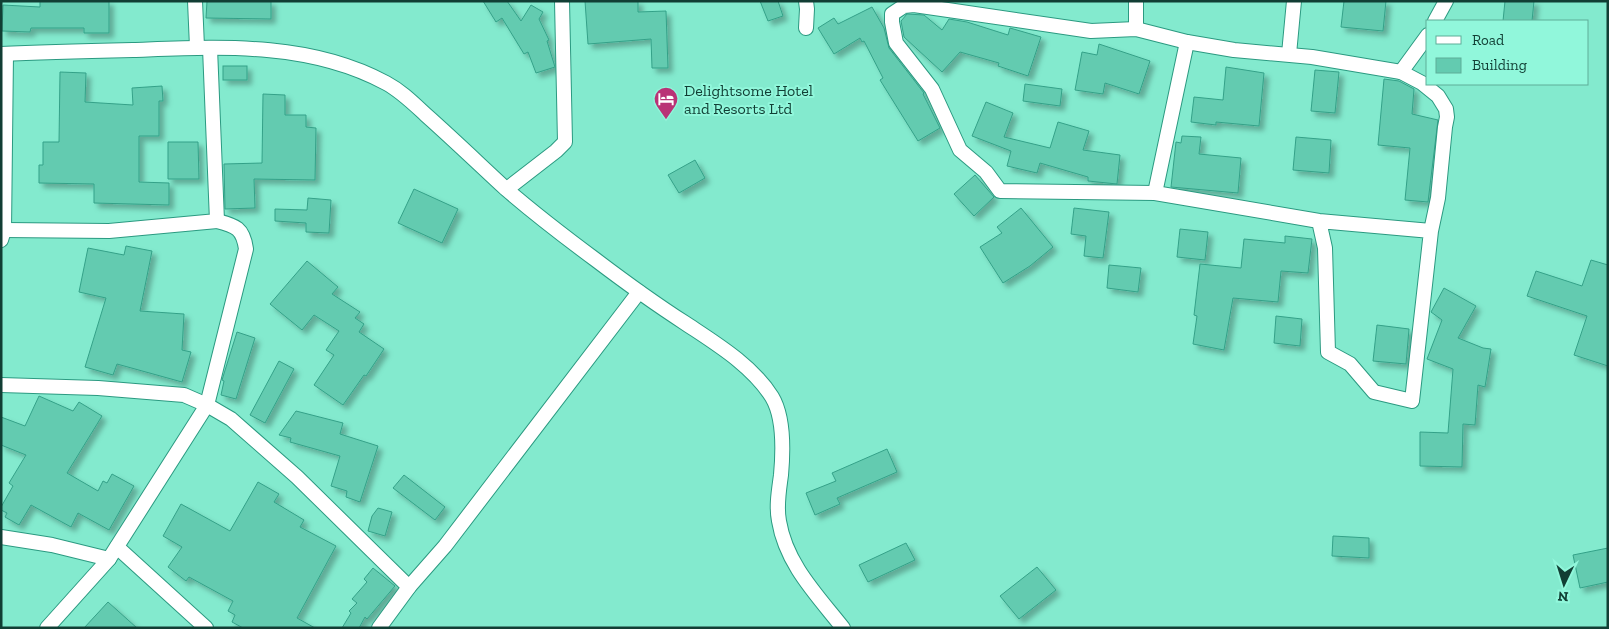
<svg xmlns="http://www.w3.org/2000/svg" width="1609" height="629" font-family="'Zilla Slab',serif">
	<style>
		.building { fill: #63cbb0; stroke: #34a188; filter: url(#shadow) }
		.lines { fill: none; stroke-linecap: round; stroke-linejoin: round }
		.minor-casing { stroke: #2b9a81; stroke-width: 16 }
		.minor { stroke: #fff; stroke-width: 14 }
		.labels { text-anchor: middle; stroke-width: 4; stroke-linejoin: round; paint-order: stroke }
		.poi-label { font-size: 16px; fill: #113e34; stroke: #91f7db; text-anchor: start }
	</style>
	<defs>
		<filter id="shadow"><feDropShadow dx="4.5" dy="4.5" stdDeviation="2.5" flood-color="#0004"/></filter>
	</defs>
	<rect width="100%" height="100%" fill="#83eace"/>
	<g class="building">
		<polygon points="40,1 109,1 109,33 84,33 84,28 31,28 30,32 2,31 3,5 40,7"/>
		<polygon points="207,1 271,1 271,19 206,18"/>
		<polygon points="483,1 507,1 521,21 531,5 543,12 539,19 549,40 547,41 555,67 536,73 528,52 524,54 502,18 496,22"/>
		<polygon points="585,1 638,1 638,12 666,11 668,68 652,68 651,39 588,44"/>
		<polygon points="760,1 778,1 783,16 768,21"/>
		<polygon points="1344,1 1386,1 1383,31 1341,27"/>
		<polygon points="1505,1 1534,1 1532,21 1503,21"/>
		<polygon points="872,7 884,28 889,48 924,93 923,94 940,128 918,141 880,80 883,78 864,41 862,42 860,38 834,54 818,28 834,18 838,24"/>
		<polygon points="907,14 924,15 942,30 949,19 967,22 1008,35 1010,28 1041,37 1028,76 998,66 999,63 960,52 942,72 904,37 901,21"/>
		<polygon points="1099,44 1150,61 1139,94 1105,83 1103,94 1075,90 1082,52 1097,55"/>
		<rect x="223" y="66" width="24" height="14"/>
		<polygon points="1226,67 1264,73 1259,126 1216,122 1216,125 1191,122 1194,97 1223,100"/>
		<polygon points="1315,70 1339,72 1335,113 1311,111"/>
		<polygon points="60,72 86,73 85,102 133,105 132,88 162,86 163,101 159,101 159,136 139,136 139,182 169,183 169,205 94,203 94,184 39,183 39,165 43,165 43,142 59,142"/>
		<polygon points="1384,79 1399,81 1414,89 1412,114 1438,120 1428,202 1405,200 1410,148 1378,145"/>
		<polygon points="1025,84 1062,89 1060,106 1023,101"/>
		<polygon points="263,94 285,95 285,115 306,115 306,127 316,128 315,180 254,179 255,208 225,209 224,164 262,163"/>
		<polygon points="986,102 1013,113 1004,137 1050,148 1058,122 1089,131 1083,150 1120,155 1117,184 1088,181 1088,177 1040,163 1037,173 1007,166 1011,151 972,136"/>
		<polygon points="1182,136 1201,137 1199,154 1241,158 1238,193 1171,187 1176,142 1181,143"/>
		<polygon points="1296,137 1331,140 1329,173 1293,170"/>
		<polygon points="168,142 198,142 199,179 168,179"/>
		<polygon points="695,160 705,178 679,193 668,175"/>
		<polygon points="975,175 994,197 974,216 954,194"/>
		<polygon points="414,189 458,209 442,243 398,223"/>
		<polygon points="308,198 331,200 329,233 306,232 306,223 275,221 275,209 307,210"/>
		<polygon points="1021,208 1053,247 1030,266 1003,283 980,247 1002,233 997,227"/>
		<polygon points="1074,208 1109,212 1103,258 1084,256 1086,236 1071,234"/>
		<polygon points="1180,229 1208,232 1205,260 1177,257"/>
		<polygon points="1285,236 1312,239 1308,273 1281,271 1278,302 1233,298 1224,350 1193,344 1197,316 1194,315 1200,264 1241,268 1244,239 1285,243"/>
		<polygon points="126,246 152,251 140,311 184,314 182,350 191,352 182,382 117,364 113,375 85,367 106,298 79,292 88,248 124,255"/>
		<polygon points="1591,260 1608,265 1608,366 1574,355 1587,316 1527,296 1536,271 1582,286"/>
		<polygon points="307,261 338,287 332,294 360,312 355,318 364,324 359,332 384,349 366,376 364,375 343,405 314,385 334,355 326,350 339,331 314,315 302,330 270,304"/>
		<polygon points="1109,265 1141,268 1138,292 1107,288"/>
		<polygon points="1444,288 1476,306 1458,338 1483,348 1491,349 1485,387 1478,385 1475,425 1463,424 1462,467 1420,466 1420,432 1448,433 1453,369 1427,359 1442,320 1431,312"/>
		<polygon points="1276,316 1302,319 1300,346 1274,343"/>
		<polygon points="1377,325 1409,329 1406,364 1373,361"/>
		<polygon points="237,332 255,338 236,399 221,395 224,381 222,380"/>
		<polygon points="279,361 294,369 265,423 250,415"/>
		<polygon points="39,396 73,411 79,402 102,416 67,473 98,491 103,481 107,483 112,474 134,486 109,530 78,513 71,527 31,505 19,525 5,517 7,513 1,510 1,507 13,486 9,483 26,455 1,445 1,417 25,426"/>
		<polygon points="296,411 343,423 340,434 378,446 360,502 346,497 347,491 331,486 340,456 290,442 291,438 279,435"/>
		<polygon points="887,449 897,472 837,498 840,504 815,515 806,493 836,481 832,473"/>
		<polygon points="404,475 445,507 435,520 393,488"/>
		<polygon points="258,482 279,494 274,502 304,520 300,527 336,546 297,618 315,628 243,628 232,622 235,615 228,611 233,601 189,577 186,581 168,567 182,547 163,536 181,504 230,531"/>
		<polygon points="378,508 392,512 385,536 368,531 372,516"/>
		<polygon points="1333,536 1369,538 1369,558 1332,556"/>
		<polygon points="906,543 915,560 868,582 859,565"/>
		<polygon points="1608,548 1608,582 1580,588 1573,555"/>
		<polygon points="1037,567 1056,590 1019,619 1000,596"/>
		<polygon points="373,568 395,586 367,619 365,617 359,628 342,628 351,613 349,611 357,603 352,599 367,582 364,579"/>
		<polygon points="108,602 137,628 84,628"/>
	</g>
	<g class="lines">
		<defs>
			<g id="minor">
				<polyline points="195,1 197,47"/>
				<polyline points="806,1 807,9 806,28"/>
				<polyline points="1136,1 1136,29"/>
				<polyline points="1435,21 1446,1"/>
				<path d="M1,54C45,52 89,51 133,50C219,47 308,41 386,83C401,91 413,103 426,115C453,139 479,164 506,189C535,214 565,237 596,260C625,282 654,303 685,323C715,343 752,365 772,397C784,417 783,453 781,475C779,490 776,506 779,521C786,564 817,595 843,628"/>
				<polyline points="1289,54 1294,1"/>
				<polyline points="1401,72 1428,35"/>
				<polyline points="507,189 556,151 565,142 562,1"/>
				<polyline points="1155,193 1187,42"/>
				<polyline points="1319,221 1325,248 1328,352 1350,364 1374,392 1412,401 1431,231 1438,198 1445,127 1447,117 1446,109 1438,96 1422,83 1401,72 1312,57 1234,50 1187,42 1136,29 1091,31 914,5 904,6 892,14 892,22 896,43 932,89 960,150 986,172 1000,191 1155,193 1319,221 1431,231"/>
				<polyline points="4,230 109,231 217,221 210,48"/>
				<polyline points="1,240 4,230 6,54"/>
				<polyline points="1,385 98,388 184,395 207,405 231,419 297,477 409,587"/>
				<polyline points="1,537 52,545 109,559"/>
				<polyline points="117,547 206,628"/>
				<path d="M47,628L109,559L207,405L246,249C243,228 236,226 217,221"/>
				<polyline points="379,628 409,587 445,546 639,292"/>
			</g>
		</defs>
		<use href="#minor" class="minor-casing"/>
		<use href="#minor" class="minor"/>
	</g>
	<defs>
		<symbol id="hotel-pin" viewBox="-11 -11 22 30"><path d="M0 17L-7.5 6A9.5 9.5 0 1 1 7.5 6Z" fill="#b93376" stroke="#91f7db"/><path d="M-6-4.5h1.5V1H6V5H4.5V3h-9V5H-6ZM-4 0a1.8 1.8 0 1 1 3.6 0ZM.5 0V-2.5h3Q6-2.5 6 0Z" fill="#fff"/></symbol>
	</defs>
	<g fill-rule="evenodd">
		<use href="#hotel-pin" x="652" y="85" width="28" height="38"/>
	</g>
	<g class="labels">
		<g class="poi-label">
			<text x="684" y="96">Delightsome Hotel<tspan x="684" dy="18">and Resorts Ltd</tspan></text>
		</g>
	</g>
	<rect width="1609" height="629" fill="none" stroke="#113e34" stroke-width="5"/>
	<rect x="1426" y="20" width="162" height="65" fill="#91f7db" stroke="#5ead98"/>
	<rect x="1436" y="36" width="25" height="8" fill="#ffffff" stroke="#5ead98"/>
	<text x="1472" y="45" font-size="15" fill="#113e34">Road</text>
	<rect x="1436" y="58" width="25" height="15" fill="#63cbb0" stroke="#5ead98"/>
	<text x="1472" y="70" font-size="15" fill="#113e34">Building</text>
	<g transform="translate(1564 584) rotate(184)" stroke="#91f7db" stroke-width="4" paint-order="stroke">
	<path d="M0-4L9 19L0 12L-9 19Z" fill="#113e34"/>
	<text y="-8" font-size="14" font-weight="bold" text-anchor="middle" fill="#113e34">N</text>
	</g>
</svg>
